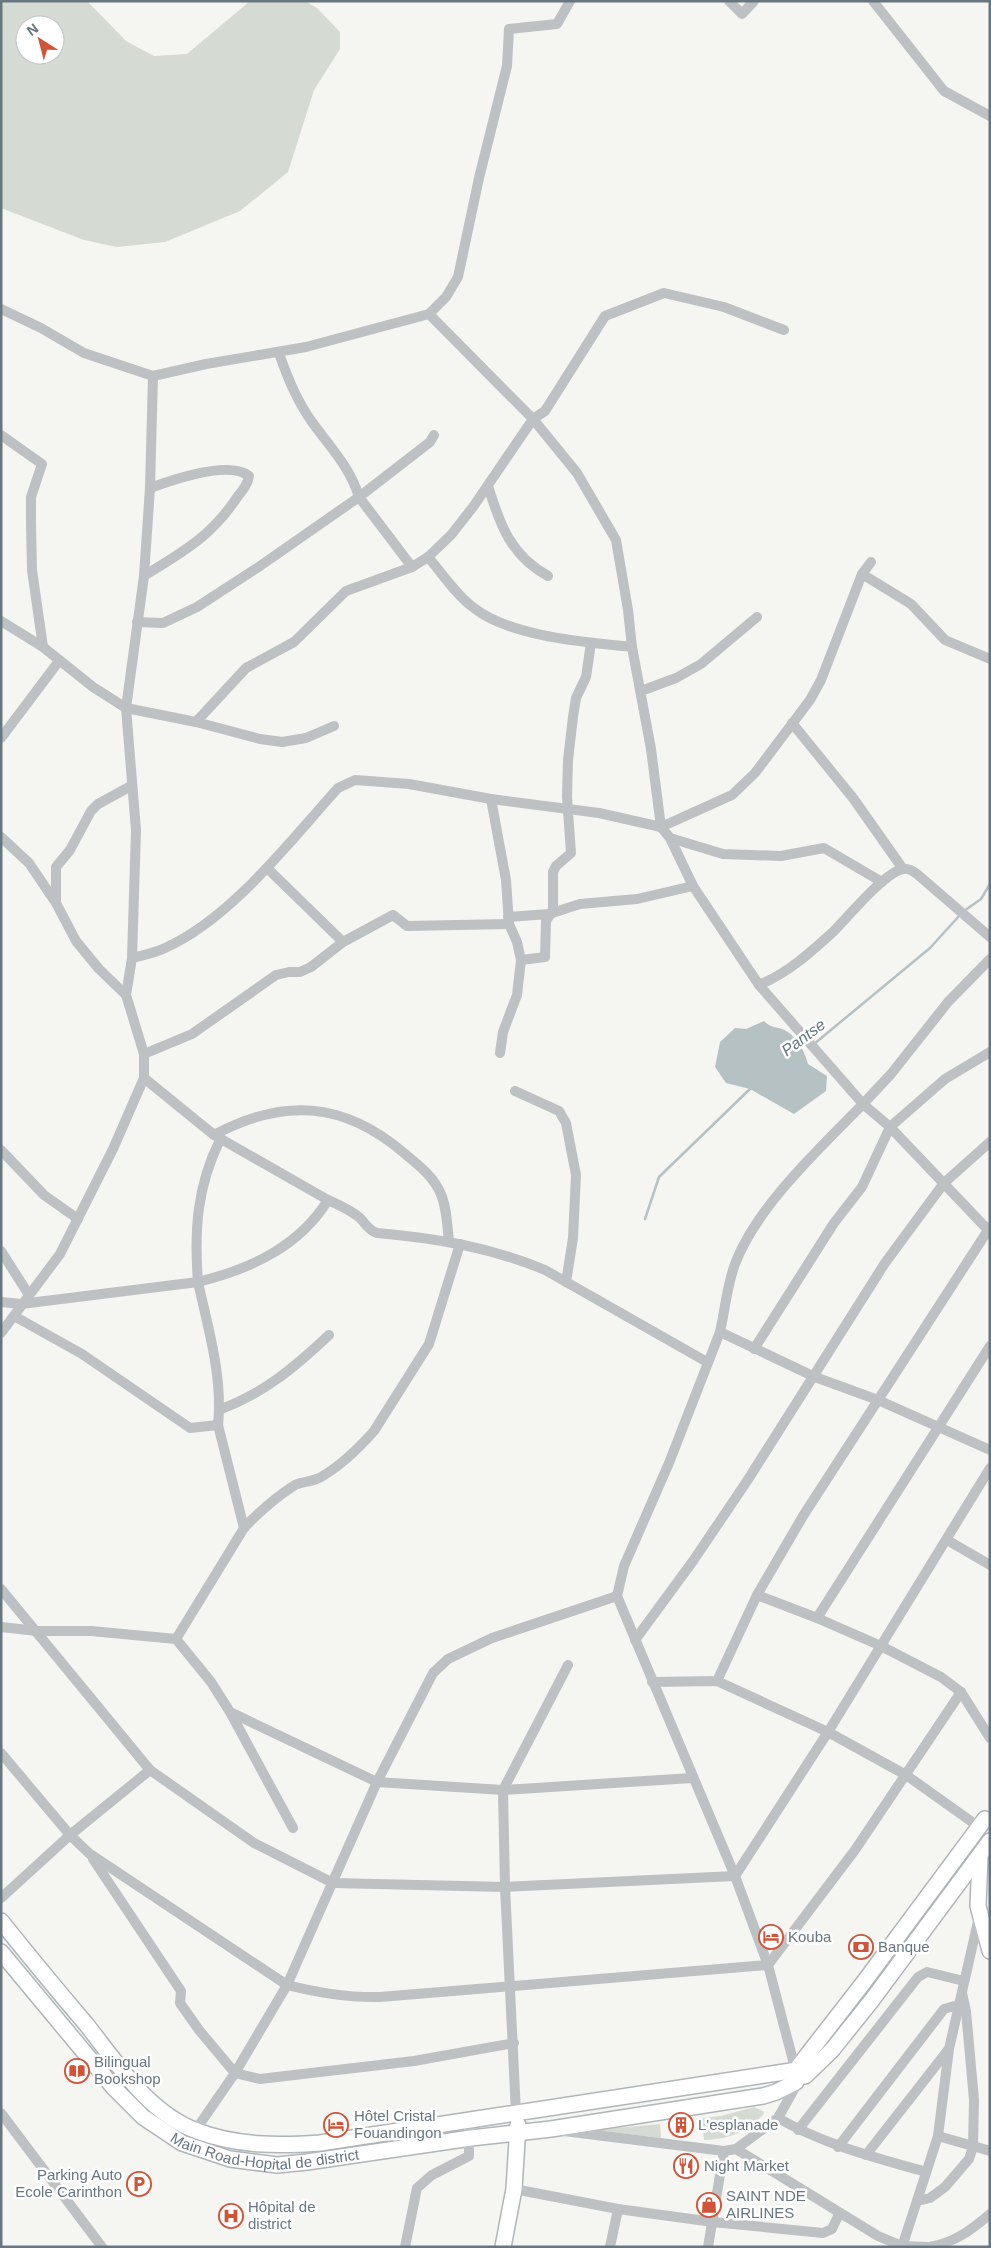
<svg xmlns="http://www.w3.org/2000/svg" width="991" height="2248" font-family="Helvetica,sans-serif">
	<style>
		.green { fill: #d5dad2; fill-rule: evenodd }
		.water { fill: #b6c1c4 }
		.lines { fill: none; stroke-linecap: round; stroke-linejoin: round }
		.stream { stroke: #b6c1c4; stroke-width: 2.5 }
		.secondary-casing { stroke: #afb5b8; stroke-width: 18 }
		.street { stroke: #bdc1c4; stroke-width: 10 }
		.secondary { stroke: #fff; stroke-width: 15 }
		.labels { text-anchor: middle; stroke-width: 5; stroke-linejoin: round; paint-order: stroke }
		.poi-label { font-size: 15px; fill: #677680; stroke: #fff; text-anchor: start }
		.street-label { font-size: 15px; fill: #677680; stroke: #fff }
		.water-label { font-size: 16px; font-style: italic; fill: #63777d; stroke: #fff }
	</style>
	<rect width="100%" height="100%" fill="#f5f5f2"/>
	<g class="green">
		<path d="M1,1H87L126,41L154,56L187,54L250,1H305L317,8L340,32V49L314,90L288,172L240,211L165,242L117,247L84,240L1,208ZM25,25H55V55H25Z"/>
		<path d="M754,2107L764,2112L763,2115C745,2133 729,2139 704,2140L702,2118L721,2116Z"/>
		<polygon points="660,2124 661,2138 595,2130"/>
	</g>
	<path class="water" d="M764,1021C770,1027 775,1027 782,1029C796,1034 805,1052 808,1064L827,1076L826,1091L794,1114L750,1089L726,1083L715,1067L720,1042L735,1028L746,1029Z"/>
	<g class="lines">
		<g class="stream">
			<polyline points="964,911 981,899 990,884"/>
			<polyline points="814,1044 930,948 960,915"/>
			<polyline points="645,1219 659,1177 752,1087"/>
		</g>
		<defs>
			<g id="secondary">
				<polyline points="980,1857 978,1906 990,1951"/>
				<path d="M1,1921C29,1956 57,1990 86,2024C117,2063 148,2113 197,2131C237,2146 278,2146 320,2143L791,2071"/>
				<path id="s1" d="M1,1952L114,2088L143,2117L182,2143L230,2159L277,2165L307,2162L471,2138L551,2129L763,2096L776,2092L796,2082"/>
				<polyline points="798,2067 864,1982 985,1819"/>
				<polyline points="805,2076 832,2050 872,2000 990,1841"/>
				<polyline points="503,2247 514,2189 518,2125"/>
			</g>
		</defs>
		<use href="#secondary" class="secondary-casing"/>
		<g class="street">
			<polyline points="729,1 742,14 754,1"/>
			<polyline points="873,1 944,91 990,116"/>
			<polyline points="1,309 41,328 84,353 153,376 206,364 306,347 429,314 533,419 545,411 605,316 664,293 724,307 784,330"/>
			<polyline points="429,314 446,297 458,277 479,178 507,66 509,29 557,24 570,1"/>
			<polyline points="153,376 150,488 144,576 126,708 196,722 260,739 282,742 306,738 334,726"/>
			<polyline points="1,435 42,464 31,497 31,524 32,570 43,647"/>
			<path d="M488,486C500,525 511,556 548,576"/>
			<path d="M428,557C442,573 456,595 474,608C511,637 586,642 632,647"/>
			<polyline points="871,562 862,574 821,680 810,700 755,773 732,795 661,827 670,838 693,886 759,985 863,1104 891,1074 948,1002 990,959"/>
			<polyline points="412,567 359,497 430,442 434,435"/>
			<polyline points="862,574 911,604 945,640 990,659"/>
			<path d="M144,576C184,551 211,537 238,496C243,490 248,484 249,476C229,460 172,480 150,488"/>
			<polyline points="1,621 43,647 93,687 126,708 136,830 132,958 126,995 144,1054 144,1078 113,1149 60,1254 1,1333"/>
			<path d="M137,622L163,623L197,607L260,566L359,497C350,467 330,447 312,422C297,401 287,377 279,353"/>
			<polyline points="641,691 676,678 701,664 757,617"/>
			<polyline points="792,723 853,798 903,869"/>
			<polyline points="1,738 59,661"/>
			<polyline points="491,799 506,880 509,924 517,942 521,960 517,995 503,1032 500,1053"/>
			<polyline points="1,837 29,863 56,903 76,941 99,969 126,995"/>
			<polyline points="670,838 723,854 781,856 824,848 882,882"/>
			<polyline points="267,868 343,942"/>
			<polyline points="56,902 56,867 70,850 91,811 98,804 131,786"/>
			<polyline points="508,917 549,914 580,904 637,899 693,886"/>
			<path d="M132,958C143,955 155,953 165,948C231,919 291,840 338,788L355,780L409,784L491,799L599,813L661,827L651,749L632,647L628,610L616,540L577,473L533,419L473,507L451,535L428,557L412,567L346,591L294,642L246,668L196,722"/>
			<polyline points="521,960 545,957 546,921 553,910 553,872 556,866 571,853 567,797 568,760 573,717 576,698 586,677 591,643"/>
			<path d="M759,985C788,973 811,952 834,931C848,917 885,872 903,869C908,868 913,871 917,874L990,937"/>
			<polyline points="144,1054 192,1034 276,975 289,972 300,972 311,967 343,942 393,915 407,926 509,924"/>
			<polyline points="144,1078 214,1135 328,1200"/>
			<polyline points="515,1091 559,1111 566,1123 576,1175 573,1238 566,1282"/>
			<path d="M214,1135C283,1098 343,1101 404,1153C418,1165 432,1175 440,1192C447,1207 447,1225 449,1241"/>
			<path d="M220,1140C197,1186 194,1231 198,1282C250,1269 299,1247 328,1200C339,1205 351,1210 360,1218C366,1224 368,1230 377,1233C435,1238 490,1247 545,1270L707,1362"/>
			<polyline points="1,1150 44,1195 78,1219"/>
			<polyline points="1,1251 29,1295"/>
			<path d="M1,1302L21,1304L198,1282C208,1328 223,1377 218,1425L244,1528"/>
			<polyline points="14,1316 82,1354 190,1428 218,1425"/>
			<path d="M720,1332C725,1310 727,1285 735,1264C757,1206 820,1148 863,1104L890,1127L945,1079L990,1052"/>
			<polyline points="754,1349 834,1223 862,1187 890,1127 990,1232"/>
			<path d="M219,1410C263,1394 295,1367 329,1335"/>
			<polyline points="947,1540 990,1565"/>
			<polyline points="1,1589 150,1770 254,1843 333,1883 505,1887 735,1876 828,1732 990,1468"/>
			<polyline points="757,1595 803,1516 990,1227"/>
			<polyline points="617,1596 624,1566 669,1463 720,1332 815,1377 878,1400 990,1450"/>
			<polyline points="817,1618 990,1346"/>
			<polyline points="1,1627 37,1631 91,1631 176,1639 211,1682 230,1712 293,1828"/>
			<path d="M176,1639L244,1528C259,1512 276,1497 295,1485C303,1481 313,1482 321,1477C340,1466 359,1448 374,1431L429,1344L460,1244"/>
			<polyline points="635,1640 693,1561 747,1481 885,1263 944,1183 990,1142"/>
			<polyline points="717,1681 757,1595 817,1618 881,1646 941,1677 961,1692 990,1738"/>
			<polyline points="652,1682 717,1681 828,1732 906,1775 979,1827"/>
			<polyline points="230,1712 377,1782 503,1790 692,1778"/>
			<path d="M1,1753L70,1835L90,1854L287,1985C319,1993 348,1998 380,1997L768,1965L855,1850L961,1692"/>
			<polyline points="93,1859 181,1991 180,2003 199,2030 235,2073 260,2079 414,2061 514,2043"/>
			<polyline points="1,1898 70,1835 150,1770"/>
			<polyline points="1,2113 102,2247"/>
			<polyline points="516,2113 505,1887 503,1790 568,1665"/>
			<path d="M778,2118C825,2145 874,2157 926,2172"/>
			<polyline points="798,2130 918,1977 927,1972 964,1981"/>
			<polyline points="195,2131 235,2073 287,1985 377,1782 433,1673 448,1659 492,1638 617,1596 735,1876 768,1965 795,2068"/>
			<polyline points="564,2131 724,2151 736,2149 778,2118 798,2082"/>
			<polyline points="938,2136 990,2151"/>
			<polyline points="838,2147 944,2009 958,2005"/>
			<polyline points="736,2149 878,2236 902,2246 927,2247"/>
			<polyline points="866,2155 948,2050"/>
			<polyline points="514,2189 618,2209 713,2222 823,2233 832,2229 839,2214"/>
			<polyline points="917,2201 930,2198 945,2187 969,2159 973,2147 974,2100 966,2011 962,1993"/>
			<polyline points="405,2247 417,2188 432,2175 469,2156 469,2120"/>
			<polyline points="610,2247 618,2209"/>
			<polyline points="708,2247 724,2151"/>
			<polyline points="902,2247 938,2136 949,2049 979,1917"/>
			<path d="M930,2247C955,2242 970,2231 990,2214"/>
		</g>
		<use href="#secondary" class="secondary"/>
	</g>
	<defs>
		<symbol id="hotel-ring" viewBox="-11 -11 22 22"><circle r="9.5" fill="#fff" stroke="#d05437" stroke-width="1.5"/><path d="M-6-4.5h1.5V1H6V5H4.5V3h-9V5H-6ZM-4 0a1.8 1.8 0 1 1 3.6 0ZM.5 0V-2.5h3Q6-2.5 6 0Z" fill="#d05437"/></symbol>
		<symbol id="bank-ring" viewBox="-11 -11 22 22"><circle r="9.5" fill="#fff" stroke="#d05437" stroke-width="1.5"/><path d="M-6-4H6V4H-6ZM0-2.3a2.3 2.3 0 1 0 0 4.6a2.3 2.3 0 1 0 0-4.6Z" fill="#d05437"/></symbol>
		<symbol id="library-ring" viewBox="-11 -11 22 22"><circle r="9.5" fill="#fff" stroke="#d05437" stroke-width="1.5"/><path d="M-6-4Q-3-5.5-.7-3.5V5Q-3 3-6 4ZM6-4Q3-5.5 .7-3.5V5Q3 3 6 4Z" fill="#d05437"/></symbol>
		<symbol id="building-ring" viewBox="-11 -11 22 22"><circle r="9.5" fill="#fff" stroke="#d05437" stroke-width="1.5"/><path d="M-4-6H4V6H1V3H-1V6H-4ZM-2.5-4.3h1.7v1.8h-1.7ZM.8-4.3h1.7v1.8H.8ZM-2.5-1h1.7V.8h-1.7ZM.8-1h1.7V.8H.8Z" fill="#d05437"/></symbol>
		<symbol id="restaurant-ring" viewBox="-11 -11 22 22"><circle r="9.5" fill="#fff" stroke="#d05437" stroke-width="1.5"/><path d="M-5-6h1v4h1v-4h1v4h1v-4h1v5L-1.5 .5V6h-2V.5L-5-1ZM5-6V6H3V1.5H1.5Q1.5-4 5-6Z" fill="#d05437"/></symbol>
		<symbol id="parking-ring" viewBox="-11 -11 22 22"><circle r="9.5" fill="#fff" stroke="#d05437" stroke-width="1.5"/><path d="M-3.5-5.5H1a3.5 3.5 0 0 1 0 7H-1V5.5H-3.5ZM-1-3.4V-.6H.8a1.4 1.4 0 0 0 0-2.8Z" fill="#d05437"/></symbol>
		<symbol id="shop-ring" viewBox="-11 -11 22 22"><circle r="9.5" fill="#fff" stroke="#d05437" stroke-width="1.5"/><path d="M-5-2.5h2.3a2.7 3.5 0 0 1 5.4 0H5L5.5 6h-11ZM-1.5-2.5h3a1.5 2.3 0 0 0-3 0Z" fill="#d05437"/></symbol>
		<symbol id="hospital-ring" viewBox="-11 -11 22 22"><circle r="9.5" fill="#fff" stroke="#d05437" stroke-width="1.5"/><path d="M-5-5h3v3.5h4V-5h3V5h-3V1.5h-4V5h-3Z" fill="#d05437"/></symbol>
	</defs>
	<g fill-rule="evenodd">
		<use href="#hotel-ring" x="757" y="1923" width="28" height="28"/>
		<use href="#bank-ring" x="847" y="1933" width="28" height="28"/>
		<use href="#library-ring" x="63" y="2057" width="28" height="28"/>
		<use href="#hotel-ring" x="322" y="2111" width="28" height="28"/>
		<use href="#building-ring" x="667" y="2111" width="28" height="28"/>
		<use href="#restaurant-ring" x="672" y="2152" width="28" height="28"/>
		<use href="#parking-ring" x="125" y="2170" width="28" height="28"/>
		<use href="#shop-ring" x="695" y="2191" width="28" height="28"/>
		<use href="#hospital-ring" x="217" y="2202" width="28" height="28"/>
	</g>
	<g class="labels">
		<g class="poi-label">
			<text x="788" y="1942">Kouba</text>
			<text x="878" y="1952">Banque</text>
			<text x="94" y="2067">Bilingual<tspan x="94" dy="17">Bookshop</tspan></text>
			<text x="354" y="2121">Hôtel Cristal<tspan x="354" dy="17">Fouandingon</tspan></text>
			<text x="698" y="2130">L'esplanade</text>
			<text x="704" y="2171">Night Market</text>
			<text x="122" y="2180" text-anchor="end">Parking Auto<tspan x="122" dy="17">Ecole Carinthon</tspan></text>
			<text x="726" y="2201">SAINT NDE<tspan x="726" dy="17">AIRLINES</tspan></text>
			<text x="248" y="2212">Hôpital de<tspan x="248" dy="17">district</tspan></text>
		</g>
		<g class="street-label">
			<text dy="5" stroke="none"><textPath href="#s1" startOffset="349">Main Road-Hopital de district</textPath></text>
		</g>
		<g class="water-label">
			<text transform="translate(803 1037) rotate(-37)" y="6">Pantse</text>
		</g>
	</g>
	<rect width="991" height="2248" fill="none" stroke="#677680" stroke-width="5"/>
	<g transform="translate(40 40) rotate(324)"><circle r="24" fill="#ffffff" stroke="#c2c8cc"/>
	<path d="M0-4L9 19L0 12L-9 19Z" fill="#d05437"/>
	<text y="-8" font-size="14" font-weight="bold" text-anchor="middle" fill="#677680">N</text>
	</g>
</svg>
